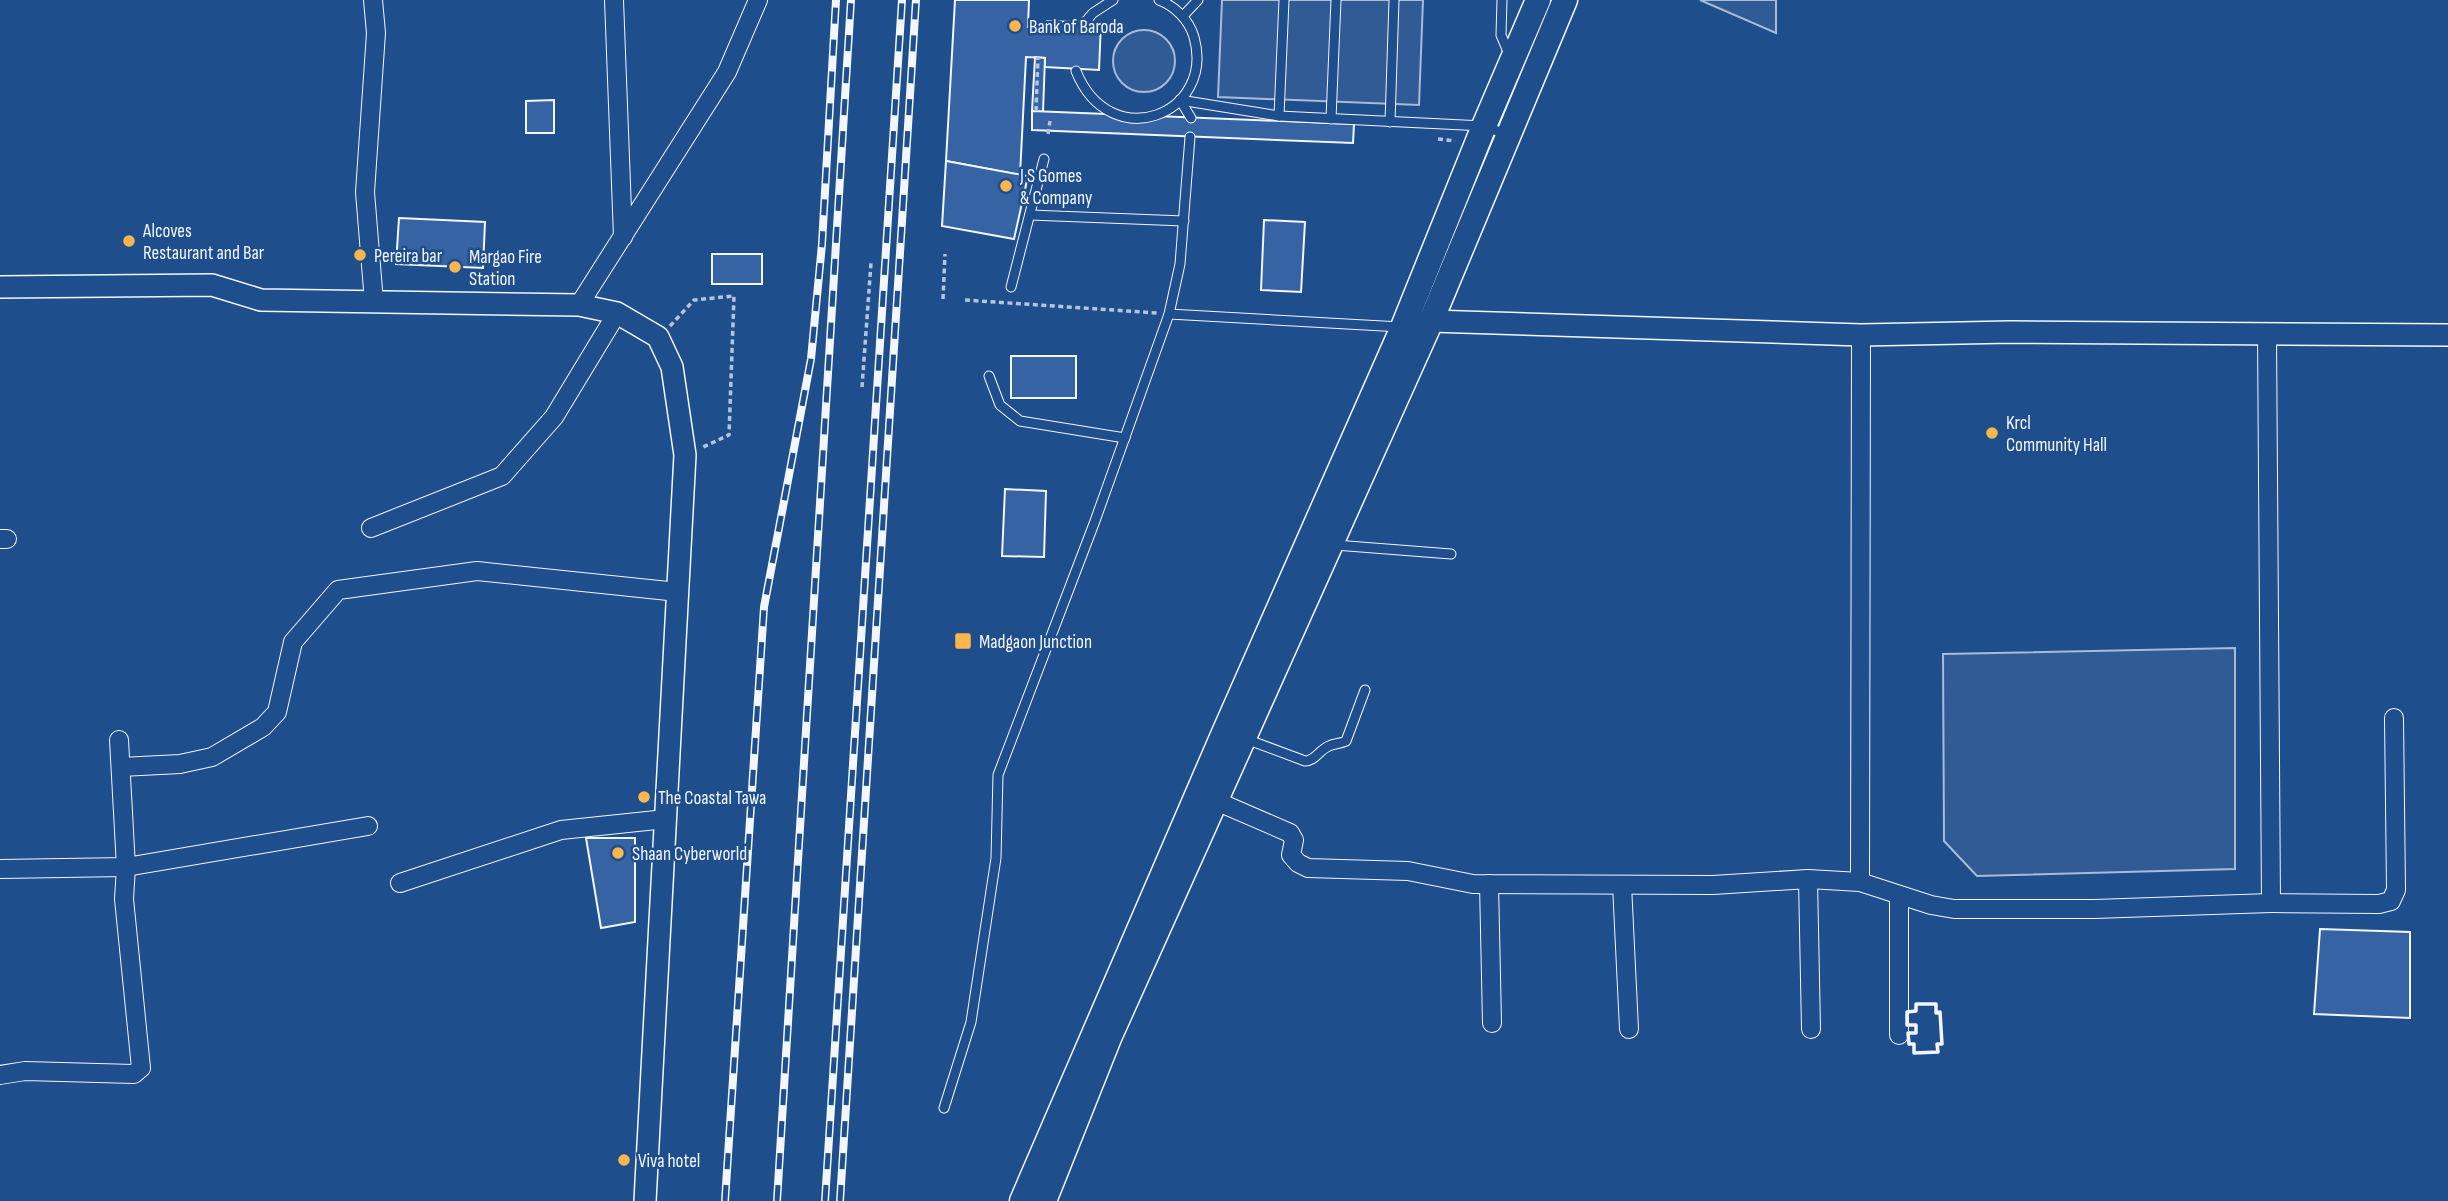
<svg xmlns="http://www.w3.org/2000/svg" width="2448" height="1201" font-family="'Sofia Sans Condensed',sans-serif">
	<style>
		.built { fill: #305b95; stroke: #a8bbd7; stroke-width: 2 }
		.building { fill: #3563a3; stroke: #f2f6ff; stroke-width: 2 }
		.lines { fill: none; stroke-linecap: round; stroke-linejoin: round }
		.service-casing { stroke: #f2f6ff; stroke-width: 11 }
		.minor-casing { stroke: #f2f6ff; stroke-width: 20 }
		.tertiary-casing { stroke: #f2f6ff; stroke-width: 24 }
		.secondary-casing { stroke: #f2f6ff; stroke-width: 27 }
		.path { stroke: #b3c4dc; stroke-width: 3.5; stroke-dasharray: 5 3.5; stroke-linecap: butt }
		.service { stroke: #1f4e8c; stroke-width: 9 }
		.minor { stroke: #1f4e8c; stroke-width: 18 }
		.tertiary { stroke: #1f4e8c; stroke-width: 21 }
		.secondary { stroke: #1f4e8c; stroke-width: 24 }
		.rail-casing { stroke: #f2f6ff; stroke-width: 8 }
		.rail { stroke: #1f4e8c; stroke-width: 5; stroke-dasharray: 16; stroke-linecap: butt }
		.wall { stroke: #f2f6ff; stroke-width: 3.5 }
		.poi-dot { fill: #ffb74d; stroke: #1f4e8c; stroke-width: 2.5 }
		.labels { text-anchor: middle; stroke-width: 5; stroke-linejoin: round; paint-order: stroke }
		.poi-label { font-size: 19px; fill: #f2f6ff; stroke: #1f4e8c; text-anchor: start }
	</style>
	<rect width="100%" height="100%" fill="#1f4e8c"/>
	<g class="built">
		<polygon points="1222,0 1423,0 1419,105 1218,97"/>
		<polygon points="1700,0 1776,0 1776,33"/>
		<circle cx="1144" cy="61" r="31"/>
		<polygon points="2235,648 2235,869 1977,876 1944,841 1943,654"/>
	</g>
	<g class="building">
		<polygon points="955,0 1029,0 1028,27 1047,28 1047,21 1101,23 1099,70 1045,67 1045,58 1026,57 1020,175 946,161"/>
		<polygon points="1035,57 1045,58 1043,112 1032,111"/>
		<polygon points="554,100 554,133 526,133 526,101"/>
		<polygon points="1032,111 1354,124 1353,143 1032,130"/>
		<polygon points="946,161 1028,176 1014,239 942,226"/>
		<polygon points="399,218 485,222 483,268 396,264"/>
		<polygon points="1264,220 1305,222 1301,292 1261,290"/>
		<rect x="712" y="254" width="50" height="30"/>
		<rect x="1011" y="356" width="65" height="42"/>
		<polygon points="1005,489 1046,491 1044,557 1002,556"/>
		<polygon points="586,838 635,838 635,922 601,928"/>
		<polygon points="2320,929 2410,932 2410,1018 2314,1014"/>
	</g>
	<g class="lines">
		<defs>
			<g id="service">
				<polyline points="1502,0 1501,35 1509,54"/>
				<polyline points="1183,16 1198,0"/>
				<polyline points="1086,21 1093,13 1113,0"/>
				<path d="M1076,71C1110,156 1216,115 1194,37C1189,20 1175,6 1159,0"/>
				<polyline points="1180,100 1279,116 1484,126 1508,135"/>
				<polyline points="1180,100 1191,118"/>
				<polyline points="1279,116 1284,0"/>
				<polyline points="1331,119 1336,0"/>
				<polyline points="1390,122 1394,0"/>
				<polyline points="1030,215 1184,221"/>
				<polyline points="1011,287 1044,159"/>
				<polyline points="1169,314 1401,327"/>
				<polyline points="989,376 1000,405 1020,421 1125,438"/>
				<polyline points="1335,545 1451,554"/>
				<path d="M1246,739L1305,761C1315,761 1319,750 1329,746C1335,743 1340,744 1346,741L1365,690"/>
				<polyline points="944,1108 971,1022 996,858 998,775 1095,521 1169,314 1180,264 1190,137"/>
			</g>
			<g id="minor">
				<polyline points="373,0 376,33 365,192 374,302"/>
				<polyline points="614,0 623,237"/>
				<polyline points="579,305 727,72 758,0"/>
				<polyline points="2267,334 2271,903 2379,904 2391,901 2396,890 2394,718"/>
				<polyline points="371,528 502,476 554,417 617,313"/>
				<polyline points="0,539 7,539"/>
				<polyline points="121,767 180,764 212,757 263,727 277,712 293,642 338,590 477,571 678,592"/>
				<polyline points="1216,801 1290,833 1294,840 1291,855 1298,863 1308,868 1408,871 1473,884 1713,885 1808,879 1811,1029"/>
				<polyline points="0,869 126,867 368,826"/>
				<polyline points="1808,879 1860,882 1931,905 1954,909 2094,909 2271,903"/>
				<polyline points="1860,882 1861,335"/>
				<polyline points="400,883 561,830 666,819"/>
				<polyline points="1489,884 1492,1023"/>
				<polyline points="1622,885 1629,1029"/>
				<polyline points="1899,1035 1899,895"/>
				<polyline points="0,1075 25,1071 134,1074 141,1068 124,899 126,867 119,740"/>
			</g>
			<g id="tertiary">
				<polyline points="0,287 212,285 261,300 579,305 617,313 658,337 672,367 685,455 645,1201"/>
				<polyline points="1418,324 1431,321 1861,335 2011,332 2448,335"/>
			</g>
			<g id="secondary">
				<polyline points="1022,1201 1223,735 1403,327 1484,126 1538,0"/>
				<polyline points="1044,1201 1109,1038 1431,321 1565,0"/>
			</g>
		</defs>
		<use href="#service" class="service-casing"/>
		<use href="#minor" class="minor-casing"/>
		<use href="#tertiary" class="tertiary-casing"/>
		<use href="#secondary" class="secondary-casing"/>
		<g class="path">
			<polyline points="1036,111 1038,57"/>
			<polyline points="1048,134 1050,121"/>
			<polyline points="1438,139 1455,141"/>
			<polyline points="943,299 945,254"/>
			<polyline points="965,300 1157,313"/>
			<polyline points="670,326 694,300 734,296 729,435 701,448"/>
			<polyline points="862,387 871,263"/>
		</g>
		<use href="#service" class="service"/>
		<use href="#minor" class="minor"/>
		<use href="#tertiary" class="tertiary"/>
		<use href="#secondary" class="secondary"/>
		<defs>
			<g id="rail">
				<polyline points="725,1201 764,607 811,359 822,244 836,0"/>
				<polyline points="777,1201 851,0"/>
				<polyline points="825,1201 902,0"/>
				<polyline points="840,1201 916,0"/>
			</g>
		</defs>
		<use href="#rail" class="rail-casing"/>
		<use href="#rail" class="rail"/>
		<polygon class="wall" points="1916,1004 1936,1004 1936,1013 1940,1012 1942,1044 1937,1044 1938,1052 1914,1053 1914,1044 1909,1044 1908,1033 1916,1033 1916,1025 1907,1025 1907,1012 1916,1011"/>
	</g>
	<g class="poi-dot">
		<circle cx="1015" cy="26" r="7"/>
		<circle cx="1006" cy="186" r="7"/>
		<circle cx="129" cy="241" r="7"/>
		<circle cx="360" cy="255" r="7"/>
		<circle cx="455" cy="267" r="7"/>
		<circle cx="1992" cy="433" r="7"/>
		<rect x="954" y="632" width="18" height="18" rx="3.5"/>
		<circle cx="644" cy="797" r="7"/>
		<circle cx="618" cy="853" r="7"/>
		<circle cx="624" cy="1160" r="7"/>
	</g>
	<g class="labels">
		<g class="poi-label">
			<text x="1029" y="33">Bank of Baroda</text>
			<text x="1020" y="182">J S Gomes<tspan x="1020" dy="22">&amp; Company</tspan></text>
			<text x="143" y="237">Alcoves<tspan x="143" dy="22">Restaurant and Bar</tspan></text>
			<text x="374" y="262">Pereira bar</text>
			<text x="469" y="263">Margao Fire<tspan x="469" dy="22">Station</tspan></text>
			<text x="2006" y="429">Krcl<tspan x="2006" dy="22">Community Hall</tspan></text>
			<text x="979" y="648">Madgaon Junction</text>
			<text x="658" y="804">The Coastal Tawa</text>
			<text x="632" y="860">Shaan Cyberworld</text>
			<text x="638" y="1167">Viva hotel</text>
		</g>
	</g>
</svg>
